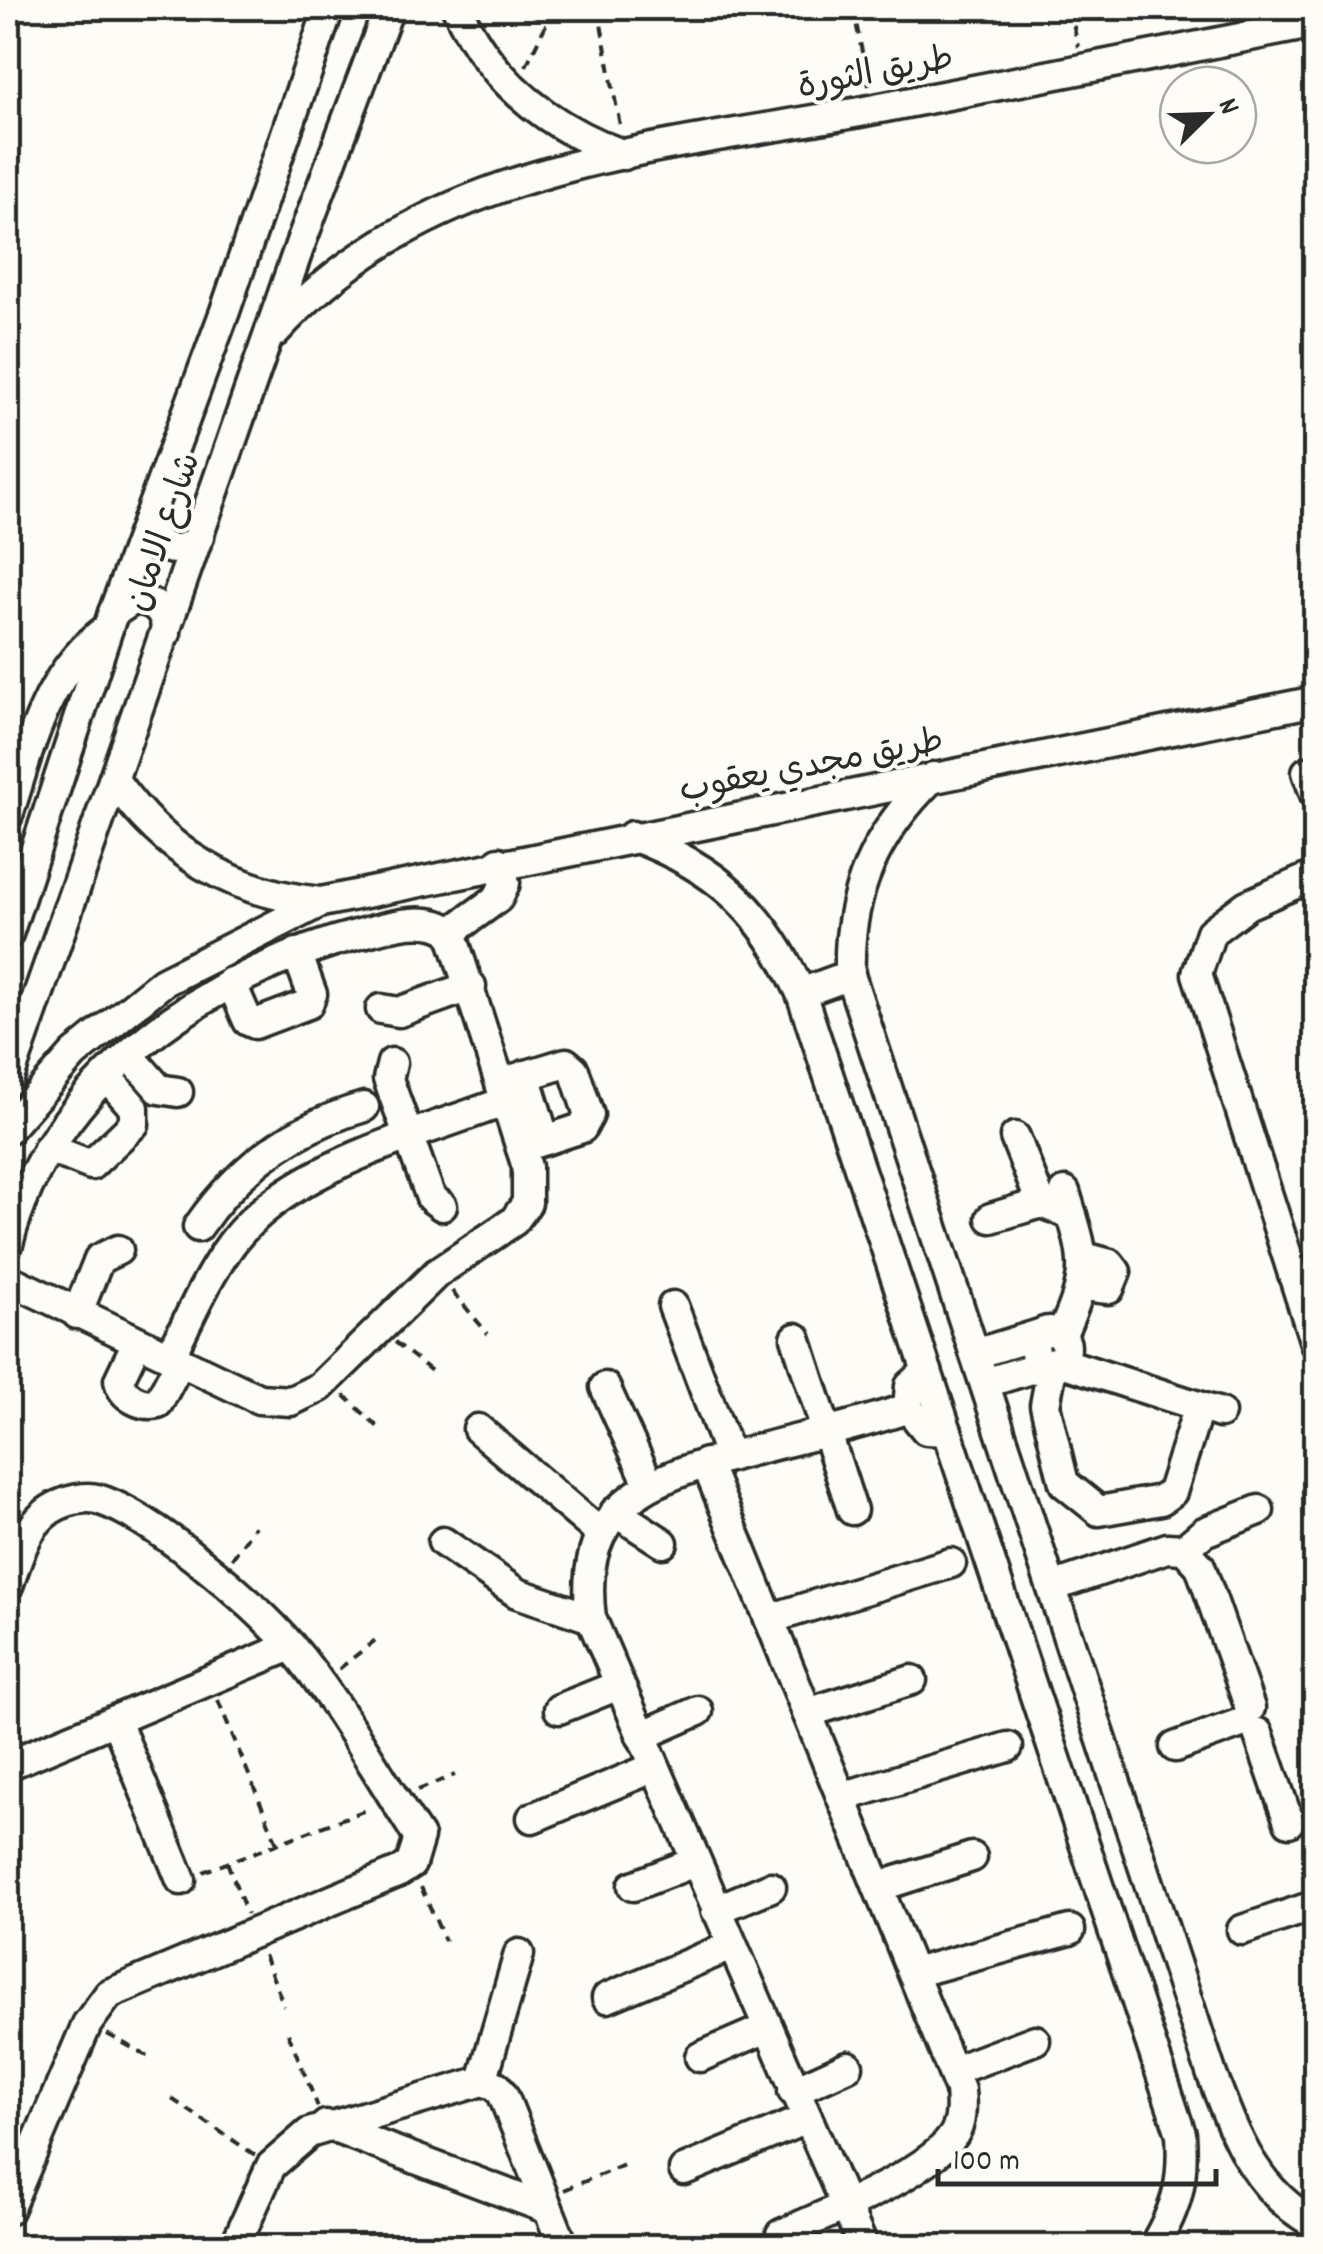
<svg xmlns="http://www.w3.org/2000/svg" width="1323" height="2254" font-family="Dekko,'Playpen Sans Arabic',sans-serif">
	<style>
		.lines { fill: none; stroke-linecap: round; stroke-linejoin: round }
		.minor-casing { stroke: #2b2b2b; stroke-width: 35 }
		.path { stroke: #2b2b2b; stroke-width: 4; stroke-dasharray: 10 8; stroke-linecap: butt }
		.minor { stroke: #fdfcf7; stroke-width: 28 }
		.labels { text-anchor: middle; stroke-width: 8; stroke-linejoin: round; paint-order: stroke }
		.street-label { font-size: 35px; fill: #2b2b2b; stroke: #fdfcf7 }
	</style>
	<rect width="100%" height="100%" fill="#fdfcf7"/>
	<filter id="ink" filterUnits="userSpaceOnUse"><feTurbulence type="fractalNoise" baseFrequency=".01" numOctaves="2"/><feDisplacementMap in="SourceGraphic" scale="20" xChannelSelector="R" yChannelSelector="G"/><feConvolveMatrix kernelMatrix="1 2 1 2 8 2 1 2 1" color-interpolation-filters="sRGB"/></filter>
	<g filter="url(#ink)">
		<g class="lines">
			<defs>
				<g id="minor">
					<path d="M457,8C490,81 550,128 624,155"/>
					<path d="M275,332C429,161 658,150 870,110C1019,82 1167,52 1316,23"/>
					<path d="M148,518C149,548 179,560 199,537"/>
					<path d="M113,613L133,600C154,599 167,612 166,633"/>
					<polyline points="1307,772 1316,797"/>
					<path d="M933,777C875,833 847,895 850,975L1212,2075C1235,2135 1255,2192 1316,2224"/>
					<path d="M114,780C165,852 231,893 320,902"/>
					<path d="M8,815C31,745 45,673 108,628"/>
					<path d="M632,836C718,868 762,910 801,993L1181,2134C1184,2181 1178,2205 1154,2246"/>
					<polyline points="1316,875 1247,905 1211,932 1197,974 1316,1346"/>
					<polyline points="451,932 498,898 505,883 499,862"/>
					<polyline points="8,934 113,613 225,311 329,8"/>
					<polyline points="231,982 248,1021 255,1024 308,1004 312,994 297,953"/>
					<polyline points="801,993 850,975"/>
					<polyline points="381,1009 399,1012 471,986"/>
					<polyline points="130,1056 159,1089 178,1092"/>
					<polyline points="392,1063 388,1079 431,1198 442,1206"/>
					<polyline points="525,1075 545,1140"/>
					<polyline points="8,1081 301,242 389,8"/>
					<polyline points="501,1083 566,1063 574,1070 589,1115 582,1128 521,1148"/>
					<polyline points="8,1129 74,1054 163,982 321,902 1316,701"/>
					<polyline points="1015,1137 1041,1203"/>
					<polyline points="48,1148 91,1165 134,1124 134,1108 107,1077"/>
					<polyline points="991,1218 1041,1203 1072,1215"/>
					<path d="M198,1227C239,1167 294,1127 364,1107"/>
					<path d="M8,1244C49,1082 208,972 363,933C389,926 428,914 451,932L527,1167V1203L514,1221L437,1273L320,1387L291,1401L259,1399L8,1279"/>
					<polyline points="1083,1286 1109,1289 1116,1272 1110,1264 1084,1257"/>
					<polyline points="673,1306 730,1457"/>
					<polyline points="77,1314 99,1259 118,1250"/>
					<circle cx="1050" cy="1347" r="16"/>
					<path d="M1061,1336C1092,1269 1085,1260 1065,1192"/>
					<polyline points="796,1338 852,1510"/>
					<path d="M137,1342L119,1380C122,1397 142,1407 158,1403L180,1362"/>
					<polyline points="975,1354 1040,1334"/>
					<path d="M170,1357C189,1319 206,1278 232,1243C289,1166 420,1134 506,1101"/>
					<polyline points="1058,1361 1220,1413"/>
					<polyline points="1053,1363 1045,1405 1064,1483 1099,1511 1161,1500 1172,1492 1199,1406"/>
					<polyline points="927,1371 910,1386 908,1408 926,1430 947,1431"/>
					<polyline points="985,1383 1047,1364"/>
					<polyline points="605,1387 649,1484"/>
					<polyline points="478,1429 600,1533"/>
					<path d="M706,1463L960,2090C961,2103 962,2116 957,2129C939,2170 823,2216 781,2234"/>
					<polyline points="615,1512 663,1543"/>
					<polyline points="443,1542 517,1593 591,1618"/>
					<polyline points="1184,1549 1204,1532 1259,1510"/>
					<path d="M8,1586C19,1556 27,1519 59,1505C70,1500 86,1496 97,1499C150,1514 255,1603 291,1646C339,1702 378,1776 419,1837L411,1864L399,1872L109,1994L87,2024L8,2210"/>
					<polyline points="1052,1587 1167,1548 1184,1549 1200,1566 1250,1708"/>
					<polyline points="769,1619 951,1563"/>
					<polyline points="559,1709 619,1685"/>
					<polyline points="807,1713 912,1680"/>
					<polyline points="116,1721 181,1880"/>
					<polyline points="1258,1733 1289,1822"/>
					<polyline points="641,1736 698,1711"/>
					<polyline points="1175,1747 1241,1723"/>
					<polyline points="8,1765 291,1646"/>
					<polyline points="842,1797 1008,1747"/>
					<polyline points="532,1818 655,1767"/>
					<polyline points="633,1886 695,1862"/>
					<polyline points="878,1887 972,1857"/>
					<polyline points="716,1910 771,1887"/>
					<polyline points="1242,1930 1316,1905"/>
					<polyline points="913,1973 1070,1930"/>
					<polyline points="607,1998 731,1946"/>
					<polyline points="700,2057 767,2028"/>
					<polyline points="953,2071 1035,2040"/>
					<polyline points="482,2081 519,1954"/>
					<polyline points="793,2091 848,2066"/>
					<polyline points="326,2125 548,2209"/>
					<polyline points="684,2170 806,2119"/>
					<polyline points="235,2246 271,2166 309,2133 482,2081 497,2086 503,2095 563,2246"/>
					<path d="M863,2246L591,1618C576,1504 650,1478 743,1453C798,1438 855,1427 908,1408"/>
				</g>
			</defs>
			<use href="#minor" class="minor-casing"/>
			<g class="path">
				<polyline points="598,8 621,131"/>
				<polyline points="853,8 869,86"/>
				<polyline points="1070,8 1078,47"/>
				<polyline points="526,66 554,8"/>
				<polyline points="8,970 13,956"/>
				<polyline points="452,1291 488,1334"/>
				<polyline points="395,1342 434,1373"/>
				<polyline points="344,1395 380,1429"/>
				<polyline points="232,1559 255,1526"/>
				<polyline points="339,1669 378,1638"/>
				<polyline points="218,1700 277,1843"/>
				<polyline points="418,1790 455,1775"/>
				<polyline points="227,1862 247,1914"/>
				<polyline points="203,1872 371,1808"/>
				<polyline points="421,1887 445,1941"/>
				<polyline points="264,1955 284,2006"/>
				<polyline points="288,2033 318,2107"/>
				<polyline points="107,2034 151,2058"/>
				<polyline points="172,2099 255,2155"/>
				<polyline points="564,2190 629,2163"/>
			</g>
			<use href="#minor" class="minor"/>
		</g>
	</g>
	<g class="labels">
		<g class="street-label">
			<text transform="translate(875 70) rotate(-11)" y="12">طريق الثورة</text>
			<text transform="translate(161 531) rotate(-71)" y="12">شارع الامان</text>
			<text transform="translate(811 763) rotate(-11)" y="12">طريق مجدي يعقوب</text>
		</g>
	</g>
	<rect width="1323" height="2254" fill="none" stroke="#fdfcf7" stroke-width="40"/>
	<rect x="20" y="20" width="1283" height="2214" fill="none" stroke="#2b2b2b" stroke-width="4" filter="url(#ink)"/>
	<g transform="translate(1208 115) rotate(67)"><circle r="48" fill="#fdfcf7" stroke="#a9a8a5" stroke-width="2.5"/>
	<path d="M0-8L18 38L0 25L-18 38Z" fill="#2b2b2b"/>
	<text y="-15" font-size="28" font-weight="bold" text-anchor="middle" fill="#2b2b2b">N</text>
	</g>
	<path d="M938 2169v15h278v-15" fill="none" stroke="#2b2b2b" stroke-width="5"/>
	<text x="953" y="2169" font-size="30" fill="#2b2b2b" stroke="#fdfcf7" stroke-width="8" paint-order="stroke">100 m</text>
</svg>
